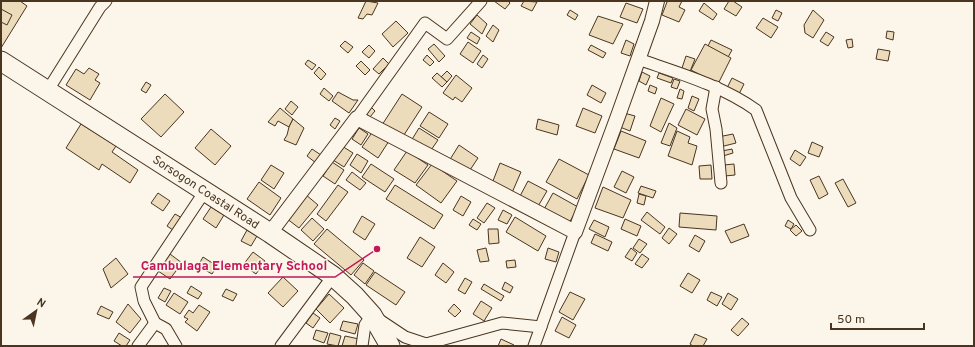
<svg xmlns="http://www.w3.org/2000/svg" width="975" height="347" font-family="Overpass,sans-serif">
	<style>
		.building { fill: #ecdcbc; stroke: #4a3520 }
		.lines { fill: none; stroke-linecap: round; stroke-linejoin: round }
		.minor-casing { stroke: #4a3520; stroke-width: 13 }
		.tertiary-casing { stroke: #4a3520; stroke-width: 16 }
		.trunk-casing { stroke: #4a3520; stroke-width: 21 }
		.minor { stroke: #fbf6e9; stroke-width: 11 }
		.tertiary { stroke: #fbf6e9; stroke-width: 14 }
		.trunk { stroke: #fbf6e9; stroke-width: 19 }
		.labels { text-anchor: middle; stroke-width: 3; stroke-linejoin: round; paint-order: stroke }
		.street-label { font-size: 12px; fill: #4a3520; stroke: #fbf6e9 }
		.leader { fill: none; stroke: #c2185b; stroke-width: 1.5 }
		.callout-dot { fill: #c2185b; stroke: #fbf6e9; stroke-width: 1.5 }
		.callout-label { font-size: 13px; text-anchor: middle; font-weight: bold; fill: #c2185b; stroke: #fbf6e9; stroke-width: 3; stroke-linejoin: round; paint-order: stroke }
	</style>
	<rect width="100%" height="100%" fill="#fbf6e9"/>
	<g class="building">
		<polygon points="1,1 20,1 27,6 1,48"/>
		<polygon points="366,1 378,3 372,15 367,14 363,19 358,18"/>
		<polygon points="494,1 508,1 510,3 505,9"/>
		<polygon points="524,1 537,2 532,11 521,6"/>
		<polygon points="665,1 682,1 679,7 685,10 679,22 662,15 667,2"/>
		<polygon points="729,1 733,1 742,7 736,16 724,9"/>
		<polygon points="626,3 643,9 637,23 620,17"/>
		<polygon points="704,3 717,14 713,20 699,11"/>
		<polygon points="1,9 12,15 7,25 1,22"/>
		<polygon points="570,10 578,15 575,20 567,15"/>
		<polygon points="776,10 782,13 778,21 772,18"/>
		<polygon points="813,10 824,20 813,38 805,33 804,25"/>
		<polygon points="477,15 487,24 482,34 470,24"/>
		<polygon points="598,16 623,24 613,44 589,35"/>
		<polygon points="763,18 778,27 771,38 756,28"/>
		<polygon points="396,21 408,33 393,47 382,34"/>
		<polygon points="493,25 499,30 493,42 486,36"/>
		<polygon points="887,31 894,32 893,40 886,38"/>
		<polygon points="471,32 480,38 477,44 467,38"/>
		<polygon points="826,32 834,37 828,46 820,41"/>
		<polygon points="852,39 853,47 848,48 846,40"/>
		<polygon points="626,40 634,44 630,56 621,53"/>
		<polygon points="711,40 732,50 727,59 707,48"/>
		<polygon points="345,41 353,47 348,53 340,46"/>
		<polygon points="468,42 481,51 473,63 460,54"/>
		<polygon points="434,44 445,56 439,62 428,49"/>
		<polygon points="705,44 731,58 718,84 691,70"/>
		<polygon points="369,45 375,51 369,58 362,52"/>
		<polygon points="591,45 606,53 603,58 588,50"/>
		<polygon points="878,49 890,51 888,61 876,59"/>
		<polygon points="427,55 434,62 430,66 423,60"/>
		<polygon points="483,55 488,59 482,68 477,64"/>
		<polygon points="686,56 695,59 689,74 681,71"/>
		<polygon points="383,58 389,64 379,74 373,69"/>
		<polygon points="308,60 316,65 312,70 305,64"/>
		<polygon points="361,61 370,70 365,75 356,66"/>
		<polygon points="319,67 326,74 321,80 314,73"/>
		<polygon points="89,68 99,74 95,80 100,83 90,100 66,85 76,69 84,74"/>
		<polygon points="447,71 452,76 447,82 441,77"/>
		<polygon points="642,72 650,76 646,85 639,81"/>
		<polygon points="437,73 447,82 442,87 432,78"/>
		<polygon points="659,73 673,78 671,83 657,78"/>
		<polygon points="456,75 472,88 462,102 455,97 453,100 443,93"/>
		<polygon points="732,78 744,84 738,96 726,90"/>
		<polygon points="674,79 680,81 677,89 671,87"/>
		<polygon points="146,82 151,85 146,93 141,90"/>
		<polygon points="592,85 606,93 601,103 587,95"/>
		<polygon points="650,85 657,88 655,94 648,91"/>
		<polygon points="324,88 333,96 329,101 320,94"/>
		<polygon points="680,89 684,91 682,99 677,98"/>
		<polygon points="338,92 353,100 358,100 349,113 332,101"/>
		<polygon points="165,94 184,112 161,137 141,119"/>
		<polygon points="402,94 422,107 402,138 382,125"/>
		<polygon points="692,96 699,99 694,111 688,108"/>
		<polygon points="661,98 674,104 661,132 650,126"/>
		<polygon points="291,101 298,107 292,115 285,109"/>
		<polygon points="371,107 375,111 370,117 365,113"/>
		<polygon points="280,108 293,119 289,127 278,121 275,126 268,122"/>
		<polygon points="583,108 602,116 595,133 576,126"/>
		<polygon points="686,109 705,119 697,135 678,125"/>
		<polygon points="429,112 448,124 439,138 420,126"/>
		<polygon points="624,113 635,116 630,131 620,127"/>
		<polygon points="335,118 340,121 335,129 330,125"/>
		<polygon points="293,119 304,128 296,145 284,140 287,135 289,127"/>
		<polygon points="538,119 559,125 557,135 536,129"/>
		<polygon points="669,123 677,128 670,146 661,143"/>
		<polygon points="81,124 116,146 112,152 138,170 130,183 102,164 99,170 66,148"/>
		<polygon points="359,128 368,134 361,145 352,139"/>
		<polygon points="419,128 438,140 429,153 411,141"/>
		<polygon points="211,129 231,146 215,165 195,148"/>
		<polygon points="373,131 389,141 378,158 362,147"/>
		<polygon points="621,131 646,141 639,158 614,149"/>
		<polygon points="677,131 690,137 688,143 697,146 692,165 668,156"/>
		<polygon points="733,134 736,143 720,147 718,137"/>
		<polygon points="812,142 823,147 819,157 808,153"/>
		<polygon points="459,145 478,158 468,173 449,161"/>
		<polygon points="342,146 353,153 344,167 333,160"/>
		<polygon points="312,149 321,155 316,163 307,156"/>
		<polygon points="732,149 733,153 723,156 722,151"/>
		<polygon points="795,150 806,157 800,166 790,159"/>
		<polygon points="407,151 428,165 415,183 394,170"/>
		<polygon points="357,154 368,161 361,173 350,165"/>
		<polygon points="559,159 589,175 577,199 546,182"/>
		<polygon points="332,162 344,170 335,184 323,176"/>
		<polygon points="500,163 521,172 511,195 491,186"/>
		<polygon points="371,164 394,179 385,192 362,177"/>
		<polygon points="432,164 457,181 441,203 416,185"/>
		<polygon points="734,164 735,175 725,176 724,165"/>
		<polygon points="271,165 284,173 274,189 261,180"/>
		<polygon points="711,165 712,179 700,179 699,166"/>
		<polygon points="622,171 634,177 626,193 614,187"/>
		<polygon points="352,172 366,183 360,190 346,180"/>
		<polygon points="819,176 828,194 819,199 810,180"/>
		<polygon points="843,179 856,203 848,207 835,183"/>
		<polygon points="528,181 547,191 537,208 519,198"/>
		<polygon points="259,182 281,198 270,215 247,199"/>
		<polygon points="338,185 348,192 326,221 317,214"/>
		<polygon points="395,185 443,215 434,229 386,199"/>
		<polygon points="641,186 656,191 653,198 638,193"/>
		<polygon points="603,187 631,200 623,218 595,208"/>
		<polygon points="158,193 170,201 163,211 151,203"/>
		<polygon points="553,193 578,207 567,227 542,213"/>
		<polygon points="305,194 318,205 299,228 286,218"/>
		<polygon points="639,194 646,196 644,205 637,203"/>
		<polygon points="461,196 471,202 463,216 453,210"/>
		<polygon points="487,203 495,208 484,223 477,218"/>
		<polygon points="211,207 224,215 216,228 203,219"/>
		<polygon points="503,210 512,215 507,224 498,220"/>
		<polygon points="647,212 665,227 660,234 641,220"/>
		<polygon points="680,213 717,216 716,230 679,227"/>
		<polygon points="175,214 184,219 176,232 167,226"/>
		<polygon points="362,216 375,224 365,240 353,232"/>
		<polygon points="515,217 546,236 538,251 506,232"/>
		<polygon points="312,218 324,229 313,241 301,230"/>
		<polygon points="473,219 481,224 477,230 469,225"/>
		<polygon points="625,219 641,226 637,236 621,229"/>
		<polygon points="594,220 609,227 605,237 589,229"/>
		<polygon points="788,220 794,224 791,229 785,226"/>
		<polygon points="744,224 749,236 731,243 725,231"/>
		<polygon points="796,225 802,231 796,236 790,230"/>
		<polygon points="669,228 677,234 669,244 662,238"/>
		<polygon points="327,229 364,260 351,275 314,244"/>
		<polygon points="488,229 498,229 499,243 489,244"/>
		<polygon points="247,230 257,236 251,246 241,241"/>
		<polygon points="595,234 612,242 608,251 591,243"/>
		<polygon points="695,235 705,241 699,252 689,246"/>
		<polygon points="420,237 435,247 422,267 407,258"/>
		<polygon points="639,239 647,244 640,253 633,248"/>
		<polygon points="486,248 489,261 480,262 477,250"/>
		<polygon points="548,248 559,252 556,262 545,259"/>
		<polygon points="631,248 637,253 632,261 625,257"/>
		<polygon points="253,252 265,261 256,274 243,265"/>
		<polygon points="170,254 182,263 170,279 158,271"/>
		<polygon points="642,254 649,259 642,268 635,264"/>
		<polygon points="203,257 217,266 212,274 198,266"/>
		<polygon points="116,258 128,274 111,288 103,269"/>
		<polygon points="515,260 516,267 507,268 506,261"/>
		<polygon points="363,263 374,271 365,284 354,275"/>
		<polygon points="443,263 454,272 446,283 435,275"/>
		<polygon points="375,272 405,292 396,305 366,285"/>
		<polygon points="688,273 700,280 692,293 680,286"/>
		<polygon points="283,277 298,291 283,307 268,293"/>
		<polygon points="465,278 472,282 465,294 458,290"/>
		<polygon points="505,282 513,287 510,293 502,289"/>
		<polygon points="484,284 504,296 501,301 481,289"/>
		<polygon points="191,286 202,293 198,299 187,293"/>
		<polygon points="164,288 171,291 165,302 158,298"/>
		<polygon points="226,289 237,294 233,301 222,296"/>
		<polygon points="570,292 585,299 573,320 559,312"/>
		<polygon points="711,292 722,297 717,306 707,300"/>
		<polygon points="174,293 188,302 180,314 166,305"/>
		<polygon points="728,293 738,299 731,310 722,304"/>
		<polygon points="329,294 344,308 330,323 316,309"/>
		<polygon points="481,301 492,308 484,321 473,314"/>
		<polygon points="128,304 141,319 130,333 116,322"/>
		<polygon points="454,304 461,311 455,317 448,311"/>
		<polygon points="199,305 210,312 197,331 185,322 188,319 184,317 189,310 193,313"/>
		<polygon points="101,306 113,312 109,319 97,314"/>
		<polygon points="313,313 320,318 313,328 306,323"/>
		<polygon points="562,317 576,325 569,338 555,331"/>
		<polygon points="742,318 749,324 738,336 731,330"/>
		<polygon points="343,321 358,324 355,334 340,330"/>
		<polygon points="316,330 328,333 324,343 313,339"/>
		<polygon points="119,333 130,340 126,346 122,346 114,341"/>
		<polygon points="330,333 341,336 338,346 327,344"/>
		<polygon points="695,334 707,339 703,346 693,346 690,344"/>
		<polygon points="345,336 359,339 357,346 342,346"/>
		<polygon points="501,339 514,345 513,346 498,346"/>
	</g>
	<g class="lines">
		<defs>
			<g id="minor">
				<path d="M638,59C678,73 721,85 756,110L791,198L810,230"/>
				<polyline points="716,87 712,109 716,129 721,183"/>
				<polyline points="48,90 100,7 106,1"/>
				<polyline points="357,118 425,23 447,39 481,1"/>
				<polyline points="138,346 155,323"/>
				<polyline points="176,346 166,329 155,323 144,301 141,287 205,191"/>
				<polyline points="281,346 333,276"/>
				<polyline points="362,346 365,325 372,315 405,337 426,344 502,323 541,327"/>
				<polyline points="534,346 575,232"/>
			</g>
			<polyline id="tertiary" points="270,233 357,118 575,232 618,116 652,21 657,1"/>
			<polyline id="trunk" points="1,61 270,233 333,276 355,296 372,315 390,346"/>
		</defs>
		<use href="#minor" class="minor-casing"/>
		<use href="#tertiary" class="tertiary-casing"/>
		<use href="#trunk" class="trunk-casing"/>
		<use href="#minor" class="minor"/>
		<use href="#tertiary" class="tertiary"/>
		<use href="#trunk" class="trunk"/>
	</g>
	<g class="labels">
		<g class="street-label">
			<text transform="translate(206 192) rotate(33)" y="4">Sorsogon Coastal Road</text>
		</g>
	</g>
	<path class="leader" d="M377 249L335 277H133"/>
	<circle class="callout-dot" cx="377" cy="249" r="4"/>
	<g class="callout-label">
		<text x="234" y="270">Cambulaga Elementary School</text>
	</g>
	<rect width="975" height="347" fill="none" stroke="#4a3520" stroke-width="4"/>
	<g transform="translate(36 311) rotate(33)" stroke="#fbf6e9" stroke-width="3" paint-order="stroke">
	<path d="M0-3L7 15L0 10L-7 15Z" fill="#4a3520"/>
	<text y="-6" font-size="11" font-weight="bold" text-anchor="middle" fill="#4a3520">N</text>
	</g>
	<path d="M831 323v6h93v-6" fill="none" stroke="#4a3520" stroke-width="2"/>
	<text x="837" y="323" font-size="12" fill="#4a3520" stroke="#fbf6e9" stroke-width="3" paint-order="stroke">50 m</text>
</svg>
